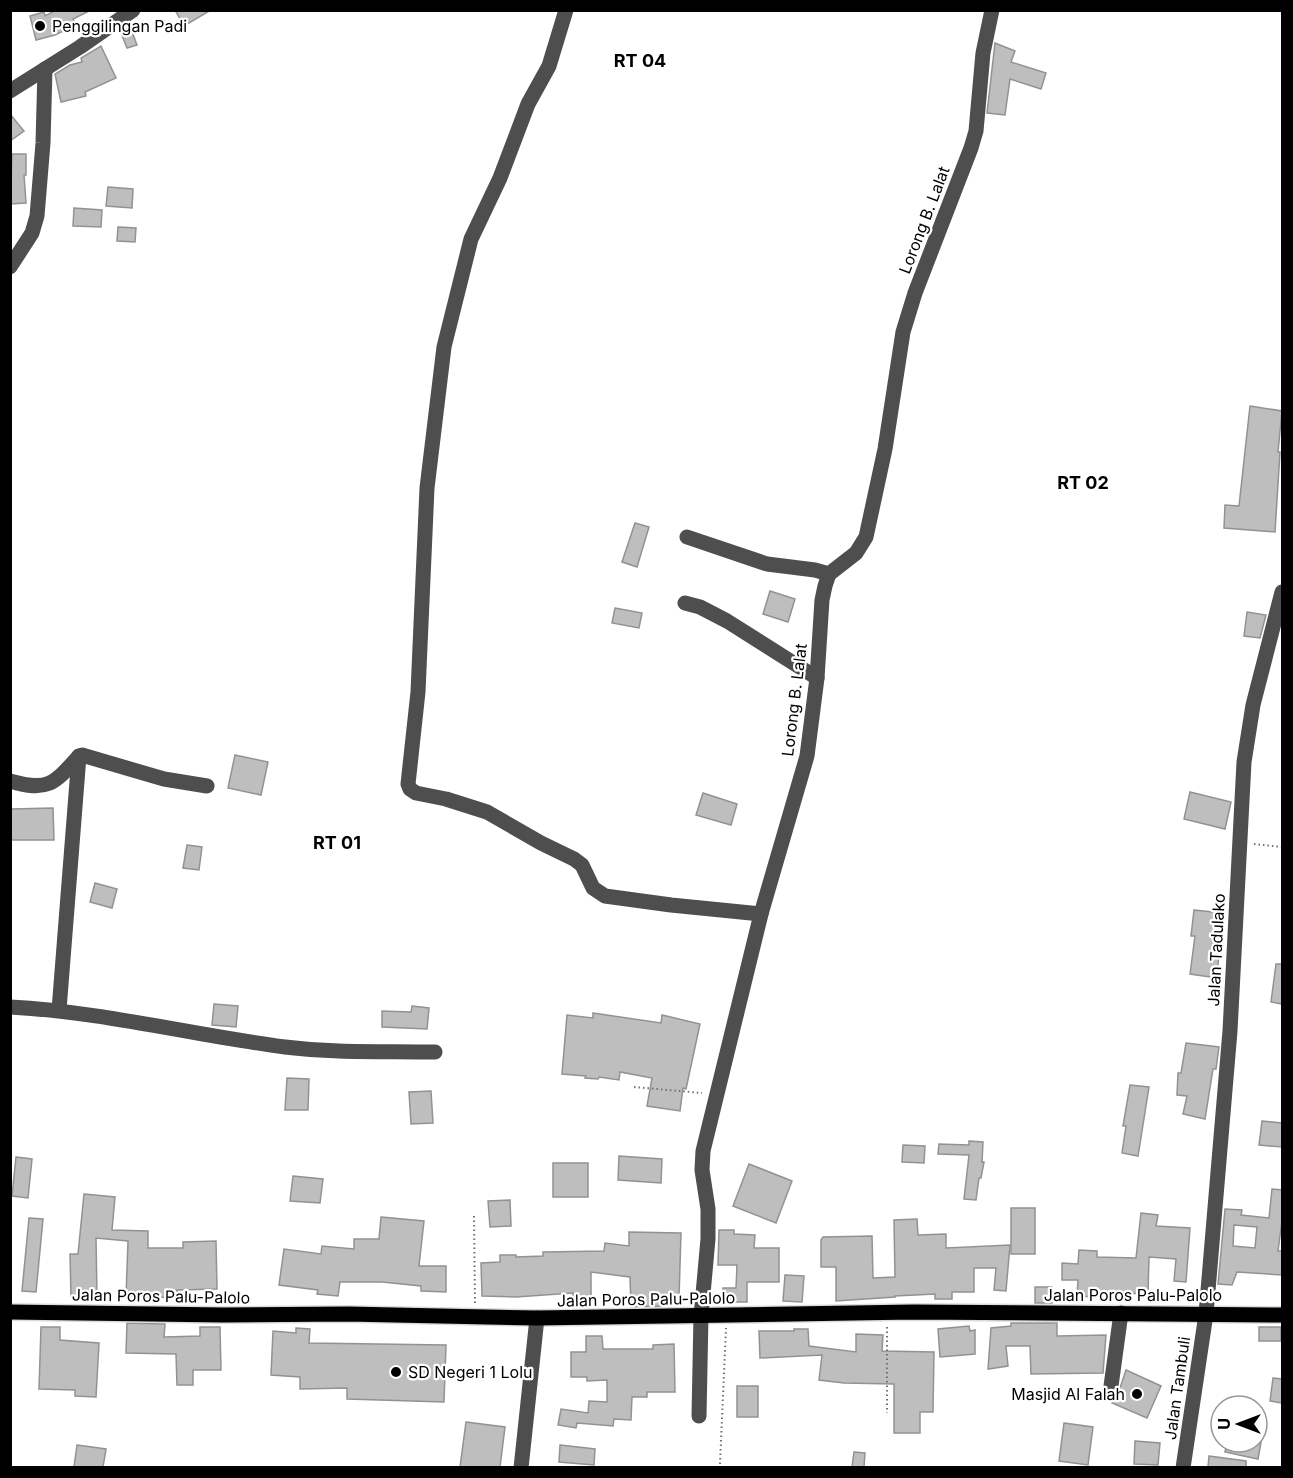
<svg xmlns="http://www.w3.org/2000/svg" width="1293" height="1478" font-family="Inter,sans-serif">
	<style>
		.building { fill: #bebebe; stroke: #929292; stroke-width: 1.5; fill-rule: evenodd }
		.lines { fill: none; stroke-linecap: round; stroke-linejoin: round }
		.major-casing { stroke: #dbdbdb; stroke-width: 18 }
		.path { stroke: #707070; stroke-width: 2; stroke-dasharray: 1.5 3; stroke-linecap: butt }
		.minor { stroke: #4e4e4e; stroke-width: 15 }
		.major { stroke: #000; stroke-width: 15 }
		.poi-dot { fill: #000; stroke: #fff; stroke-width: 2 }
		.labels { text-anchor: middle; stroke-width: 4.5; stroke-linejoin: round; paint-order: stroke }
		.poi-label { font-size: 16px; fill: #000; stroke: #fff; text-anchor: start }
		.street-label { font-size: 16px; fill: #000; stroke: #fff }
		.neighbourhood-label { font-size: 18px; font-weight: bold; fill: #000; stroke: #fff }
	</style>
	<rect width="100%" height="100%" fill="#fff"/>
	<g class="building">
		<polygon points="56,10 91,10 73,19 76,25 55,35 36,40 30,16 44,12 45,16"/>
		<polygon points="175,10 211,10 184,26"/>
		<polygon points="131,29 137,45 127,48 121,33"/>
		<polygon points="995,43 1015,51 1011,62 1046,73 1041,89 1010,79 1005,115 987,113"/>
		<polygon points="101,46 116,78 85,92 86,96 61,102 55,74 70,65 82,62 81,58"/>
		<polygon points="10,114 24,131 10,141"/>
		<polygon points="12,154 26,154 26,175 24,175 26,203 10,204"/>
		<polygon points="108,187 133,189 132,208 106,206"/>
		<polygon points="74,208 102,210 101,227 73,226"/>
		<polygon points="118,227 136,228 135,242 117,241"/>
		<polygon points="1250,406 1282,411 1278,452 1280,452 1275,532 1224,528 1225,505 1239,506"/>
		<polygon points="635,523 649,527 637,567 622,562"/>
		<polygon points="770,591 795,599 788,622 763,614"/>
		<polygon points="615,608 642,613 639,628 612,623"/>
		<polygon points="1247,612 1266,615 1260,638 1244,636"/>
		<polygon points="235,755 268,762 261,795 228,788"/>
		<polygon points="1190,792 1231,802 1225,829 1184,819"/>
		<polygon points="703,793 737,804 731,825 696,815"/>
		<polygon points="53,808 54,840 10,840 10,809"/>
		<polygon points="187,845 202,847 199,870 183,868"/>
		<polygon points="95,883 117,889 112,908 90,902"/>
		<polygon points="1194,910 1222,913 1217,978 1190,974 1195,936 1191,936"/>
		<polygon points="1276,964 1282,964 1282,1004 1271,1002"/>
		<polygon points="214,1004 238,1006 236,1027 212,1025"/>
		<polygon points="412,1006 429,1008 427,1029 382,1027 382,1011 411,1012"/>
		<polygon points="593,1013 661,1023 662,1015 700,1024 686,1089 683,1088 680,1111 647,1106 652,1078 620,1072 619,1080 599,1077 598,1079 585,1078 586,1076 562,1074 567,1015 593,1018"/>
		<polygon points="1186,1043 1219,1047 1216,1069 1213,1069 1205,1119 1183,1114 1187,1096 1177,1095 1178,1073 1181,1073"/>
		<polygon points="287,1078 309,1079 308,1110 285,1110"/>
		<polygon points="1130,1085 1149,1087 1138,1156 1122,1153 1126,1126 1123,1126"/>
		<polygon points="431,1091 433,1123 411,1124 409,1092"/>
		<polygon points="1262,1121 1282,1123 1282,1147 1259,1145"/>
		<polygon points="969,1141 983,1142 982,1162 984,1162 981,1178 979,1178 976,1200 964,1199 969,1155 938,1154 939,1144 969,1145"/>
		<polygon points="903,1145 925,1146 924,1163 902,1162"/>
		<polygon points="619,1156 662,1159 661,1183 618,1180"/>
		<polygon points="16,1157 32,1159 28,1198 12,1196"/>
		<rect x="553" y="1163" width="35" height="34"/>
		<polygon points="749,1164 792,1181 776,1223 733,1206"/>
		<polygon points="293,1176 323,1179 320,1203 290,1201"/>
		<path d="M1272,1189L1282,1190V1221L1278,1251H1282V1275L1237,1272L1232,1285L1218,1284L1225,1209L1242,1210L1241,1215L1269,1218ZM1234,1225L1257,1227L1255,1248L1233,1246Z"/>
		<polygon points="84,1194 115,1197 112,1230 148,1231 148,1248 183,1248 183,1242 216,1241 217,1289 177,1290 177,1298 126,1296 128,1241 96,1238 97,1296 71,1297 70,1254 78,1254"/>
		<polygon points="510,1200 511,1226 490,1227 488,1201"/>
		<rect x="1011" y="1208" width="24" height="46"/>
		<polygon points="1141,1213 1158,1215 1156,1226 1190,1228 1186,1282 1174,1281 1176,1259 1149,1257 1148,1294 1095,1292 1095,1297 1077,1296 1078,1280 1062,1280 1062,1263 1078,1264 1079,1250 1097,1251 1097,1257 1136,1258"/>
		<polygon points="381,1217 424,1221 419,1266 446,1266 446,1292 421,1291 421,1286 382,1282 340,1282 338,1296 317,1294 318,1290 279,1285 284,1249 321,1254 322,1246 354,1249 354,1239 379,1239"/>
		<polygon points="29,1218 43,1219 36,1292 22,1291"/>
		<polygon points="917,1219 918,1235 946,1234 946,1248 1010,1245 1006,1291 994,1290 996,1268 974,1268 974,1292 952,1292 952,1299 935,1299 935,1294 895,1296 895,1297 836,1301 836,1267 821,1267 821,1240 823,1237 872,1236 873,1278 895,1277 894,1220"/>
		<polygon points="719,1230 734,1230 734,1234 755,1235 754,1248 779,1248 779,1282 747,1282 747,1302 723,1302 723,1288 736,1288 737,1265 718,1265"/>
		<polygon points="629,1232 681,1233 679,1298 663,1298 663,1306 631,1307 630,1277 591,1272 591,1300 573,1300 573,1293 516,1297 482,1296 481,1263 500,1262 500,1255 516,1255 516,1257 543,1256 543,1252 604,1251 605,1243 629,1246"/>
		<polygon points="785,1275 804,1276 802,1302 783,1301"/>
		<rect x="1035" y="1287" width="17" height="16"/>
		<polygon points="127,1323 165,1324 164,1337 200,1336 200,1327 220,1327 221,1370 193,1370 193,1385 177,1385 176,1354 126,1353"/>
		<polygon points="1011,1323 1057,1323 1057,1336 1106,1335 1103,1373 1031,1374 1030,1346 1006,1346 1008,1366 988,1369 991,1328 1011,1326"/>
		<polygon points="969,1326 970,1331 975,1330 975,1354 940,1357 938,1329"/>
		<polygon points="41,1327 60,1327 60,1340 99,1343 96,1397 75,1396 75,1390 39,1389"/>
		<rect x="1259" y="1327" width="22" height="14"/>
		<polygon points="296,1328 310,1329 309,1343 446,1345 444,1402 347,1399 347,1388 300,1389 300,1377 271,1375 273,1331 296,1333"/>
		<polygon points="794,1329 808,1329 809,1346 856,1352 856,1334 883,1335 882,1351 934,1352 933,1412 920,1412 920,1433 894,1433 894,1384 844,1383 819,1380 822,1355 760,1358 759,1331 794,1331"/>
		<polygon points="586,1336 602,1336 603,1349 653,1349 653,1345 674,1344 675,1392 647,1392 647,1397 632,1397 631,1420 614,1419 613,1426 577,1423 576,1428 558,1425 561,1409 588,1413 589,1401 607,1402 607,1380 587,1381 587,1377 571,1377 571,1352 586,1352"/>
		<polygon points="1126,1370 1161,1386 1147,1418 1112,1403 1119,1391"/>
		<polygon points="1273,1378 1282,1379 1282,1403 1270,1401"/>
		<rect x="737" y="1386" width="21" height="31"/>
		<polygon points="466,1422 505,1427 500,1467 460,1467"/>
		<polygon points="1064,1423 1093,1427 1088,1465 1059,1461"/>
		<polygon points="1135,1441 1160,1443 1158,1465 1134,1464"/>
		<polygon points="1227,1442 1261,1442 1258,1459 1225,1452"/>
		<polygon points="77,1445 106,1449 103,1467 74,1467"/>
		<polygon points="560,1445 595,1449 594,1465 559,1462"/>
		<polygon points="854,1452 865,1453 864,1467 852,1467"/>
		<polygon points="1209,1456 1246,1461 1246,1467 1208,1467"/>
	</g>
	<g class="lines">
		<defs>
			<polyline id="major" points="10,1312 223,1315 348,1314 537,1318 913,1312 1282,1315"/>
		</defs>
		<use href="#major" class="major-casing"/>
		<g class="path">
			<polyline points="1254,844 1282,847"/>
			<polyline points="634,1087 702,1093"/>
			<polyline points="474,1216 475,1303"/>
			<polyline points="887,1327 887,1413"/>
			<polyline points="720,1464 726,1328"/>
		</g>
		<g class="minor">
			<polyline points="566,10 549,66 528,104 500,178 471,239 444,347 427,488 418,692 408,784 410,789 416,793 446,799 487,812 541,843 574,859 582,865 593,888 605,896 671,905 761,914"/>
			<polyline points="10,91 80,47 133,10"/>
			<polyline points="10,267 32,233 37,216 43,143 45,69"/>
			<polyline points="687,537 767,564 815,570 829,574"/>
			<polyline points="685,603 700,607 727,621 817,678"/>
			<path d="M10,781C48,792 54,784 79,756L82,755L164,779L207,786"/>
			<path d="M10,1007C104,1012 192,1035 285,1047C334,1053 385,1051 435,1052"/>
			<polyline points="59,1010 79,756"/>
			<polyline points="1111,1386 1121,1313"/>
			<polyline points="699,1416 701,1316 708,1239 708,1209 702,1170 703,1151 761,914 807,756 817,678 822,600 825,586 829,574 856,553 866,537 885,449 903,332 915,293 971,148 976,131 983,53 992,10"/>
			<polyline points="521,1468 537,1318"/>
			<polyline points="1183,1468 1206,1314 1230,1031 1244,762 1253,705 1282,592"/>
		</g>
		<use href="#major" class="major"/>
	</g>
	<g class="poi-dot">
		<circle cx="40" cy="26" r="6"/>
		<circle cx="396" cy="1372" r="6"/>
		<circle cx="1137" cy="1394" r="6"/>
	</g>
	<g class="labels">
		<g class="poi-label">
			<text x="52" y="32">Penggilingan Padi</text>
			<text x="408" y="1378">SD Negeri 1 Lolu</text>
			<text x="1125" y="1400" text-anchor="end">Masjid Al Falah</text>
		</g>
		<g class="street-label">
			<text transform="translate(924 220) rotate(-69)" y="6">Lorong B. Lalat</text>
			<text transform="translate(794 700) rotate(-83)" y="6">Lorong B. Lalat</text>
			<text transform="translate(1216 950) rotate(-87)" y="6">Jalan Tadulako</text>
			<text x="1133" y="1301">Jalan Poros Palu-Palolo</text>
			<text transform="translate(161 1296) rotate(1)" y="6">Jalan Poros Palu-Palolo</text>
			<text transform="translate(646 1299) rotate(-1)" y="6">Jalan Poros Palu-Palolo</text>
			<text transform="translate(1177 1388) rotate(-82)" y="6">Jalan Tambuli</text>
		</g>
		<g class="neighbourhood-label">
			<text x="640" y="67">RT 04</text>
			<text x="1083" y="489">RT 02</text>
			<text x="337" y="849">RT 01</text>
		</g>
	</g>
	<rect width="1293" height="1478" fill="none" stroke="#000000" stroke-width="24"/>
	<g transform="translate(1239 1424) rotate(270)"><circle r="28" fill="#ffffff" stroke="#999999" stroke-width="1.5"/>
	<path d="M0-4.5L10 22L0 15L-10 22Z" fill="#000000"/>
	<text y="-9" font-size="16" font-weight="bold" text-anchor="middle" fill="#000000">U</text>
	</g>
</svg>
